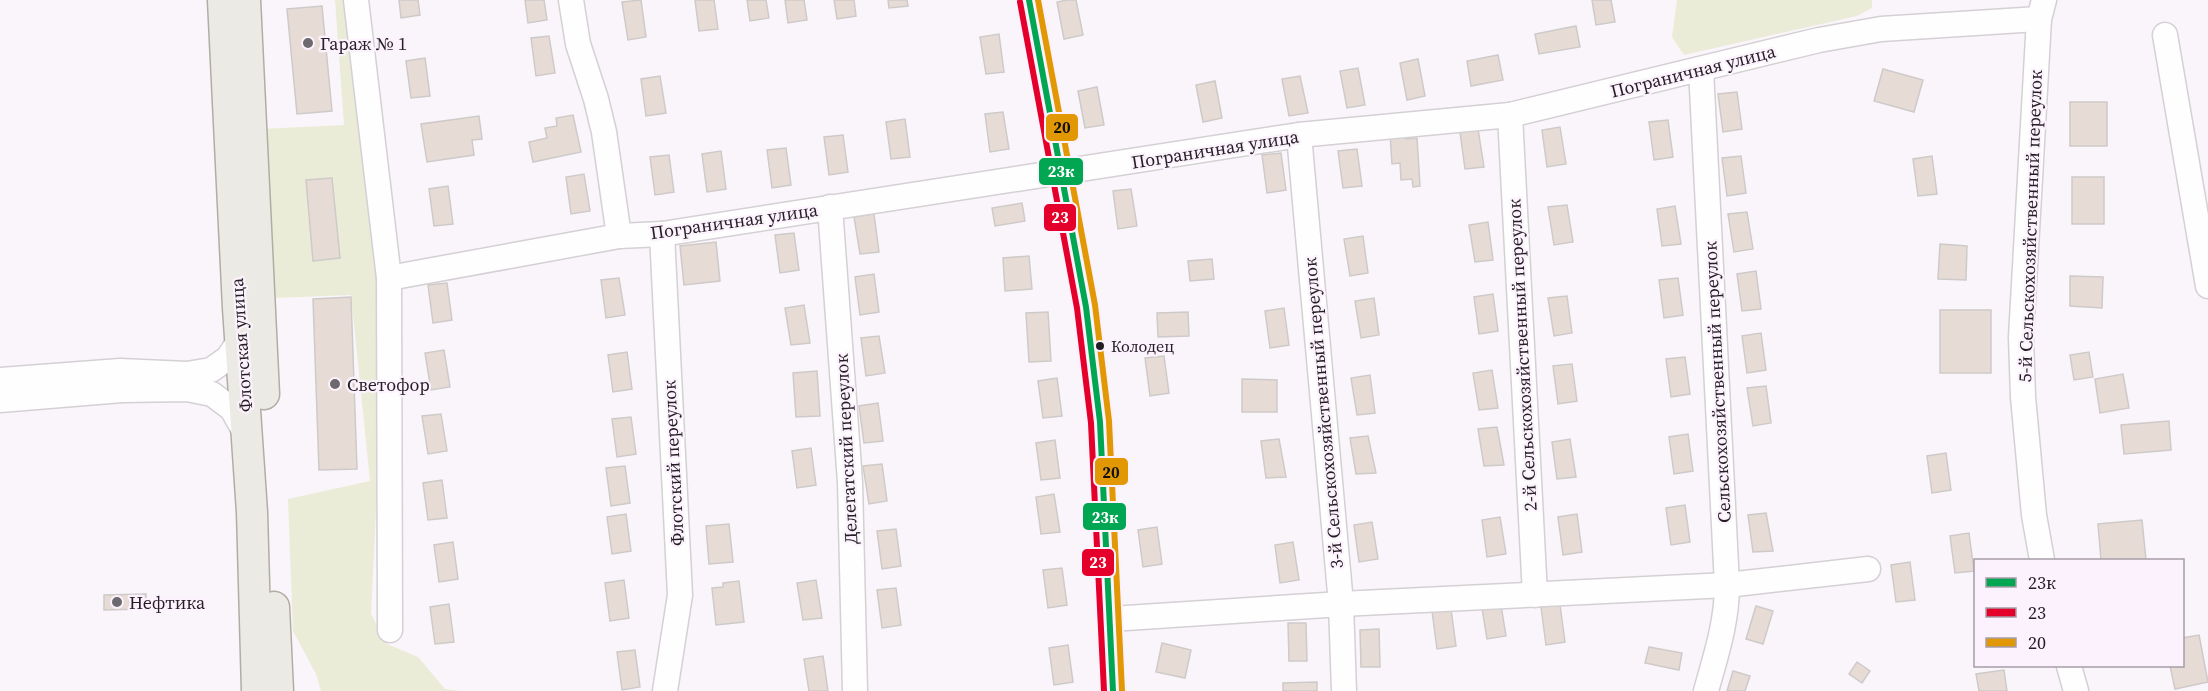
<svg xmlns="http://www.w3.org/2000/svg" width="2208" height="691" viewBox="0 0 2208 691" font-family="'Source Serif 4',serif">
<rect width="100%" height="100%" fill="#faf5fa"/>
<g fill="#eaecd7">
<polygon points="335,0 349,0 377,266 379,451 371,614 387,644 418,657 445,689 460,691 321,691 316,674 293,631 288,499 370,481 351,295 273,298 260,129 344,125"/>
<polygon points="1677,0 1872,0 1872,8 1857,16 1684,55 1672,37"/>
</g>
<g fill="#e6dcd5" stroke="#cecac9" stroke-width="1.5">
<polygon points="399,0 418,0 420,15 401,18"/>
<polygon points="525,0 544,0 547,20 528,23"/>
<polygon points="641,0 646,37 628,40 622,2"/>
<polygon points="695,0 714,0 718,29 699,31"/>
<polygon points="747,0 766,0 769,18 750,21"/>
<polygon points="785,0 804,0 807,20 788,23"/>
<polygon points="834,0 854,0 856,16 837,19"/>
<polygon points="888,0 907,0 908,6 889,8"/>
<polygon points="1067,0 1076,0 1083,35 1064,39 1057,2"/>
<polygon points="1592,0 1611,0 1615,22 1596,25"/>
<polygon points="322,6 332,111 297,114 287,9"/>
<polygon points="1576,26 1580,47 1539,54 1535,34"/>
<polygon points="999,34 1004,72 986,74 980,37"/>
<polygon points="549,36 555,73 536,76 531,38"/>
<polygon points="1498,55 1503,80 1471,86 1467,61"/>
<polygon points="425,58 430,96 411,98 406,61"/>
<polygon points="1418,59 1425,96 1407,100 1400,63"/>
<polygon points="1358,68 1365,105 1347,108 1340,71"/>
<polygon points="1883,69 1923,80 1914,112 1874,101"/>
<polygon points="660,76 666,113 646,116 641,79"/>
<polygon points="1300,76 1308,113 1289,116 1282,79"/>
<polygon points="1215,81 1222,118 1203,122 1196,85"/>
<polygon points="1097,87 1104,125 1085,128 1078,91"/>
<polygon points="1737,92 1742,129 1723,132 1718,94"/>
<rect x="2070" y="102" width="37" height="44"/>
<polygon points="1003,112 1009,149 990,152 985,114"/>
<polygon points="573,115 581,152 533,162 529,142 547,138 545,128 557,126 556,118"/>
<polygon points="479,116 482,139 472,140 474,155 427,162 421,124"/>
<polygon points="905,119 910,157 891,159 886,122"/>
<polygon points="1668,120 1673,157 1654,160 1649,122"/>
<polygon points="1560,127 1566,164 1547,167 1542,130"/>
<polygon points="1478,129 1484,167 1465,169 1460,132"/>
<polygon points="1406,133 1406,139 1417,138 1420,186 1413,187 1412,179 1401,180 1400,163 1392,164 1390,134"/>
<polygon points="843,135 848,172 829,175 824,137"/>
<polygon points="786,148 791,185 772,188 767,150"/>
<polygon points="1357,149 1362,186 1343,188 1338,151"/>
<polygon points="721,151 726,189 707,192 702,154"/>
<polygon points="1281,153 1286,190 1267,193 1262,155"/>
<polygon points="669,155 674,192 655,195 650,157"/>
<polygon points="1741,156 1746,193 1727,196 1722,158"/>
<polygon points="1932,156 1937,194 1918,196 1913,159"/>
<polygon points="584,174 590,211 571,214 566,177"/>
<rect x="2072" y="177" width="32" height="47"/>
<polygon points="332,178 340,258 313,261 306,180"/>
<polygon points="448,186 453,224 434,226 429,189"/>
<polygon points="1131,189 1137,226 1118,229 1113,191"/>
<polygon points="1022,203 1025,221 995,226 992,208"/>
<polygon points="1567,205 1573,242 1554,245 1548,207"/>
<polygon points="1675,206 1681,244 1662,246 1657,209"/>
<polygon points="1747,212 1753,249 1734,252 1728,214"/>
<polygon points="874,214 879,252 860,254 854,217"/>
<polygon points="1488,222 1493,260 1475,262 1469,225"/>
<polygon points="794,233 799,270 780,273 775,235"/>
<polygon points="1363,236 1368,273 1350,276 1344,239"/>
<polygon points="716,242 720,281 684,285 680,246"/>
<polygon points="1940,244 1967,246 1966,280 1938,279"/>
<polygon points="1029,256 1032,289 1005,291 1003,258"/>
<polygon points="1212,259 1214,279 1190,281 1188,261"/>
<polygon points="1756,271 1761,309 1742,311 1737,274"/>
<polygon points="874,274 879,312 860,315 855,277"/>
<polygon points="2070,276 2103,277 2102,308 2070,306"/>
<polygon points="619,278 625,315 606,318 601,280"/>
<polygon points="1678,278 1683,315 1664,318 1659,280"/>
<polygon points="447,283 452,320 433,323 428,285"/>
<polygon points="1493,294 1498,331 1479,334 1474,297"/>
<polygon points="1567,296 1572,333 1554,336 1548,298"/>
<polygon points="351,297 357,469 319,470 313,299"/>
<polygon points="1374,298 1379,335 1361,338 1355,301"/>
<polygon points="804,305 810,343 791,345 785,308"/>
<polygon points="1284,308 1289,345 1270,348 1265,311"/>
<rect x="1940" y="310" width="51" height="63"/>
<polygon points="1048,312 1051,361 1029,362 1026,313"/>
<polygon points="1188,312 1189,336 1158,337 1157,313"/>
<polygon points="1761,333 1766,370 1747,373 1742,336"/>
<polygon points="879,336 885,373 866,376 861,338"/>
<polygon points="444,350 450,387 431,390 425,353"/>
<polygon points="627,352 632,389 613,392 608,355"/>
<polygon points="2089,352 2093,377 2074,380 2070,355"/>
<polygon points="1164,356 1169,393 1150,396 1145,358"/>
<polygon points="1685,357 1690,394 1671,397 1666,359"/>
<polygon points="1572,364 1577,401 1558,404 1553,366"/>
<polygon points="1492,370 1498,408 1479,410 1473,373"/>
<polygon points="817,371 820,416 796,417 793,373"/>
<polygon points="2123,374 2129,408 2100,413 2095,379"/>
<polygon points="1370,375 1375,413 1357,415 1351,378"/>
<polygon points="1057,378 1062,416 1043,418 1038,381"/>
<polygon points="1242,379 1277,380 1277,412 1242,412"/>
<polygon points="1766,386 1771,423 1753,426 1747,388"/>
<polygon points="878,403 883,441 864,443 859,406"/>
<polygon points="441,414 447,451 428,454 422,416"/>
<polygon points="631,417 636,454 617,457 612,419"/>
<polygon points="2169,421 2171,450 2124,454 2121,425"/>
<polygon points="1497,427 1504,465 1484,466 1478,429"/>
<polygon points="1688,434 1693,471 1674,474 1669,437"/>
<polygon points="1368,436 1376,473 1356,474 1350,438"/>
<polygon points="1279,439 1286,477 1266,478 1261,441"/>
<polygon points="1570,439 1576,477 1557,479 1552,442"/>
<polygon points="1055,440 1060,478 1041,480 1036,443"/>
<polygon points="811,448 816,485 797,488 792,451"/>
<polygon points="1946,453 1951,490 1932,493 1927,456"/>
<polygon points="882,464 887,501 869,504 863,466"/>
<polygon points="625,466 630,503 611,506 606,468"/>
<polygon points="442,480 447,518 428,520 423,483"/>
<polygon points="1054,494 1060,532 1041,534 1036,497"/>
<polygon points="1685,505 1690,542 1671,545 1666,508"/>
<polygon points="1766,513 1773,551 1753,552 1748,515"/>
<polygon points="626,514 631,551 612,554 607,517"/>
<polygon points="1577,514 1582,552 1563,555 1558,517"/>
<polygon points="1500,517 1506,554 1487,557 1482,520"/>
<polygon points="2142,520 2146,560 2101,560 2098,524"/>
<polygon points="1372,522 1378,559 1359,562 1354,525"/>
<polygon points="729,524 733,562 709,564 706,526"/>
<polygon points="1157,527 1162,564 1143,567 1138,530"/>
<polygon points="896,529 901,566 882,569 877,531"/>
<polygon points="1969,533 1974,571 1955,573 1950,536"/>
<polygon points="453,542 458,579 439,582 434,545"/>
<polygon points="1293,542 1299,580 1280,583 1275,545"/>
<polygon points="1910,562 1915,600 1896,602 1891,565"/>
<polygon points="1062,568 1067,605 1048,608 1043,570"/>
<polygon points="624,580 629,618 610,621 605,583"/>
<polygon points="816,580 822,618 803,620 797,583"/>
<polygon points="739,581 744,622 716,625 712,588 723,587 723,583"/>
<polygon points="896,588 901,625 882,628 877,590"/>
<polygon points="146,594 146,609 104,610 104,595"/>
<polygon points="1500,599 1506,636 1487,639 1481,602"/>
<polygon points="449,604 454,642 435,644 430,607"/>
<polygon points="1560,605 1565,642 1546,645 1541,607"/>
<polygon points="1756,606 1773,611 1763,644 1746,639"/>
<polygon points="1451,609 1456,646 1437,649 1432,611"/>
<polygon points="1288,623 1306,623 1307,661 1289,661"/>
<polygon points="1379,629 1380,667 1361,667 1360,630"/>
<polygon points="2199,635 2208,682 2175,689 2170,666 2182,666 2182,638"/>
<polygon points="1162,643 1191,650 1185,678 1156,672"/>
<polygon points="1068,645 1073,682 1054,685 1049,648"/>
<polygon points="1649,647 1682,653 1679,670 1645,663"/>
<polygon points="635,650 640,687 622,690 617,652"/>
<polygon points="823,656 828,691 809,691 804,659"/>
<polygon points="1857,662 1870,671 1862,683 1849,674"/>
<polygon points="2004,670 2007,691 1979,691 1976,674"/>
<polygon points="1733,671 1750,676 1745,691 1727,691"/>
<polygon points="1317,682 1317,691 1283,691 1283,683"/>
</g>
<g fill="none" stroke-linecap="round" stroke-linejoin="round">
<g stroke="#d4d0d4" stroke-width="27">
<g id="minor">
<polyline points="356,0 389,278 390,630"/>
<polyline points="571,0 578,44 596,99 604,132 619,236"/>
<polyline points="1029,0 1086,307 1100,422 1113,691"/>
<polyline points="2165,35 2208,286"/>
<path d="M1701,69L1727,585C1727,622 1716,655 1706,691"/>
<polyline points="1510,115 1535,595"/>
<polyline points="1299,135 1341,604 1344,691"/>
<polyline points="830,207 850,482 855,691"/>
<polyline points="662,234 680,595 665,691"/>
<polyline points="389,278 619,236 662,234 1299,135 1510,115 1819,40 1881,29 2039,19"/>
<polyline points="0,380 120,371 187,374 211,370 228,358 240,340"/>
<polyline points="0,400 122,390 187,389 212,394 232,409 246,434"/>
<polyline points="2042,560 2034,515 2023,397 2021,337 2039,19 2044,0"/>
<polyline points="1111,619 1341,604 1727,585 1868,569"/>
<polyline points="2069,666 2076,691"/>
</g>
</g>
<g stroke="#b2ada4" stroke-width="33">
<g id="major">
<polyline points="223,0 238,308 252,512 257,691"/>
<polyline points="245,0 264,394"/>
<polyline points="274,607 278,691"/>
</g>
</g>
<use href="#minor" stroke="#fefefe" stroke-width="24"/>
<use href="#major" stroke="#eceae4" stroke-width="30"/>
<g stroke="#fcf2fd" stroke-width="10">
<polyline id="bus-1" points="1029,0 1086,307 1100,422 1113,691"/>
</g>
<g stroke="#fcf2fd" stroke-width="10">
<polyline id="bus-2" points="1020,2 1077,308 1091,423 1104,691"/>
</g>
<g stroke="#fcf2fd" stroke-width="10">
<polyline id="bus-3" points="1038,0 1095,305 1109,421 1122,691"/>
</g>
<use href="#bus-1" stroke="#00a651" stroke-width="6"/>
<use href="#bus-2" stroke="#e4002b" stroke-width="6"/>
<use href="#bus-3" stroke="#e29804" stroke-width="6"/>
</g>
<g fill="#6e696e" stroke="#fcf2fd" stroke-width="2">
<circle cx="308" cy="43" r="6"/>
<circle cx="335" cy="384" r="6"/>
<circle cx="117" cy="602" r="6"/>
</g>
<circle fill="#231e23" stroke="#fcf2fd" stroke-width="2" cx="1100" cy="346" r="5"/>
<g text-anchor="middle" dominant-baseline="central" stroke-width="4.5" stroke-linejoin="round" paint-order="stroke">
<g font-size="16" fill="#231e23" stroke="#fcf2fd" text-anchor="start">
<text x="1111" y="346">Колодец</text>
</g>
<g font-size="18" fill="#231e23" stroke="#fcf2fd" text-anchor="start">
<text x="320" y="43">Гараж № 1</text>
<text x="347" y="384">Светофор</text>
<text x="129" y="602">Нефтика</text>
</g>
<g font-size="18" fill="#231e23" stroke="#fcf2fd">
<text transform="translate(1693 71) rotate(-14)">Пограничная улица</text>
<text transform="translate(1215 149) rotate(-9)">Пограничная улица</text>
<text transform="translate(734 221) rotate(-8)">Пограничная улица</text>
<text transform="translate(2030 226) rotate(-88)">5-й Сельскохозяйственный переулок</text>
<text transform="translate(241 345) rotate(-94)">Флотская улица</text>
<text transform="translate(1522 355) rotate(-93)">2-й Сельскохозяйственный переулок</text>
<text transform="translate(1717 382) rotate(-93)">Сельскохозяйственный переулок</text>
<text transform="translate(1323 413) rotate(-95)">3-й Сельскохозяйственный переулок</text>
<text transform="translate(846 449) rotate(-93)">Делегатский переулок</text>
<text transform="translate(673 463) rotate(-93)">Флотский переулок</text>
</g>
</g>
<g stroke="#fcf2fd" stroke-width="2">
<rect x="1045" y="113" width="34" height="29" rx="6" fill="#e29804"/>
<rect x="1038" y="157" width="46" height="29" rx="6" fill="#00a651"/>
<rect x="1043" y="203" width="34" height="29" rx="6" fill="#e4002b"/>
<rect x="1094" y="457" width="35" height="29" rx="6" fill="#e29804"/>
<rect x="1082" y="502" width="45" height="29" rx="6" fill="#00a651"/>
<rect x="1081" y="548" width="34" height="29" rx="6" fill="#e4002b"/>
</g>
<g font-size="16" text-anchor="middle" font-weight="bold" fill="#fff">
<text x="1061" y="177">23к</text>
<text x="1060" y="223">23</text>
<text x="1105" y="523">23к</text>
<text x="1098" y="568">23</text>
</g>
<g font-size="16" text-anchor="middle" font-weight="bold" fill="#111">
<text x="1062" y="133">20</text>
<text x="1111" y="478">20</text>
</g>
<rect x="1974" y="559" width="210" height="108" fill="#fcf2fd" stroke="#a59da6" stroke-width="1.5"/>
<rect x="1986" y="578" width="30" height="9" fill="#00a651" stroke="#a59da6" stroke-width="1.5"/>
<text x="2028" y="589" font-size="18" fill="#231e23">23к</text>
<rect x="1986" y="608" width="30" height="9" fill="#e4002b" stroke="#a59da6" stroke-width="1.5"/>
<text x="2028" y="619" font-size="18" fill="#231e23">23</text>
<rect x="1986" y="638" width="30" height="9" fill="#e29804" stroke="#a59da6" stroke-width="1.5"/>
<text x="2028" y="649" font-size="18" fill="#231e23">20</text>
</svg>
